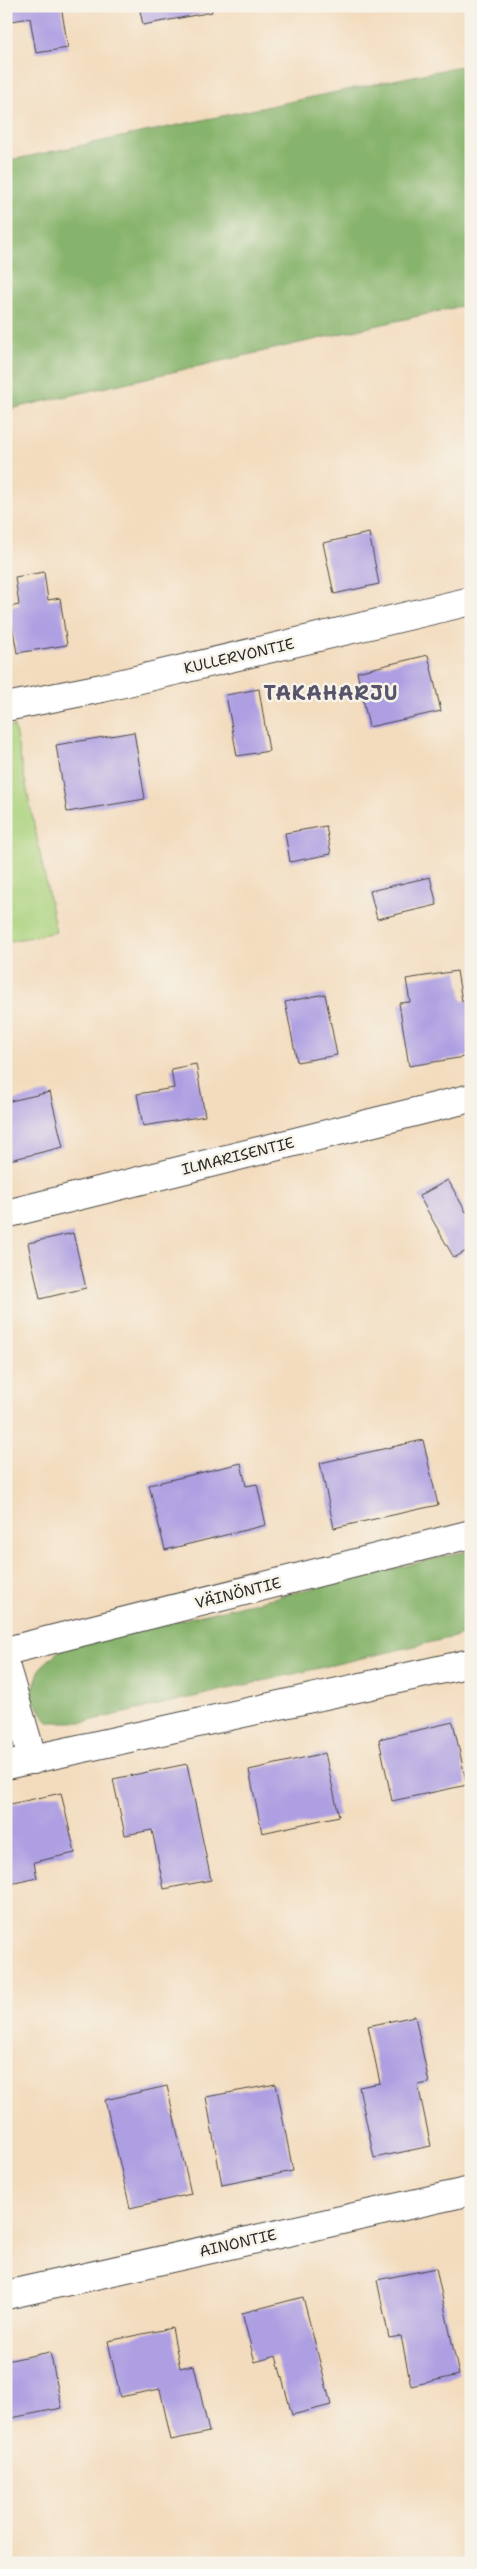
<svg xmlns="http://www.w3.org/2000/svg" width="477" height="2569" viewBox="0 0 477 2569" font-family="'Shantell Sans',sans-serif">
<rect width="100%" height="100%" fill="#f7f3e8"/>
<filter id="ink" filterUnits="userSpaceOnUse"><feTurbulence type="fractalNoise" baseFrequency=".02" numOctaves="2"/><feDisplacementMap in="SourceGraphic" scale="10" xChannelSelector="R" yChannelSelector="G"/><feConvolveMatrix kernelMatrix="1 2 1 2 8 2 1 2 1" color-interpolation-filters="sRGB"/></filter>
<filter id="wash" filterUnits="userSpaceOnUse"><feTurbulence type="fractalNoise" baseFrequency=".0096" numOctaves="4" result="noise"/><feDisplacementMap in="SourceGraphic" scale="20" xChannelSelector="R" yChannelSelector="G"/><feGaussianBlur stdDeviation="1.12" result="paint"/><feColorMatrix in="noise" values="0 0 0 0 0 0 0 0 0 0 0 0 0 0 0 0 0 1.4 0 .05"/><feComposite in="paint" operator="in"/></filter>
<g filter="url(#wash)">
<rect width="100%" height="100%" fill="#f3dcbe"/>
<polygon fill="#aad27d" stroke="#6a7e54" points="14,726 56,932 6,942 6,728"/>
<g fill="#87b46c" stroke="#59704c">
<polygon points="471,64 471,304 6,410 6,161"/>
<polygon points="471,1550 471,1633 85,1722 48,1722 31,1696 40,1668 61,1649"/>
</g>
<g id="blocks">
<g fill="#ad9fe2">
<polygon points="6,6 61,6 68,48 36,53 30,18 6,22"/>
<polygon points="139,6 211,6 212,12 143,25"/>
<polygon points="369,533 379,584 334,594 323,543"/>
<polygon points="44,572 48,600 60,598 67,645 17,653 9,607 19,605 15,577"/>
<polygon points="428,655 441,711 369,727 357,672"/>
<polygon points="259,689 269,751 237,756 226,695"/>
<polygon points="134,732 145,799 67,812 56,745"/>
<polygon points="326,826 331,854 290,862 285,833"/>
<polygon points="430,877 437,905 377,919 370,891"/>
<polygon points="457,971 462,1001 471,1000 471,1056 409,1066 399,1003 410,1002 406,979"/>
<polygon points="325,994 337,1055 297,1062 285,1002"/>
<polygon points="196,1064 205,1116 143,1126 137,1094 174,1088 171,1069"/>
<polygon points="50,1092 63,1147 6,1161 6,1102"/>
<polygon points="448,1180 466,1212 471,1209 471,1248 454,1258 419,1196"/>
<polygon points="73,1233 86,1288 40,1299 28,1243"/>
<polygon points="423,1440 438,1505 334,1528 320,1463"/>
<polygon points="241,1463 246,1486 257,1484 266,1525 165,1550 149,1485"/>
<polygon points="453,1722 467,1785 392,1801 379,1739"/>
<polygon points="325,1753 339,1816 262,1833 249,1770"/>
<polygon points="187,1764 211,1880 164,1889 152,1830 125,1835 113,1779"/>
<polygon points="61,1793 75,1853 34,1862 37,1878 6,1885 6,1805"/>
<polygon points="415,2016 429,2083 418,2085 431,2146 374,2158 359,2087 380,2083 368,2026"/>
<polygon points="276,2084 293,2171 222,2185 206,2097"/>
<polygon points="167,2086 191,2194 130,2208 105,2100"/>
<polygon points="436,2268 459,2375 411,2386 401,2336 389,2338 377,2280"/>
<polygon points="303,2297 331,2405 292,2415 276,2356 255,2362 242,2313"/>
<polygon points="172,2328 180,2368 194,2365 209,2432 171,2440 160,2389 120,2397 108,2341"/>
<polygon points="50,2352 62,2408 6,2419 6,2361"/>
</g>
</g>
</g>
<g filter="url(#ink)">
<use href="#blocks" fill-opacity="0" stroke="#494641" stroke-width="1"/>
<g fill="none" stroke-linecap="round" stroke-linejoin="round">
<g stroke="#494641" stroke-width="30">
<g id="minor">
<polyline points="6,707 102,688 471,601"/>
<polyline points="6,1214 471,1098"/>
<polyline points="6,1651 471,1534"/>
<polyline points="6,1668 33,1760"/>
<polyline points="6,1765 471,1663"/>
<polyline points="6,2295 471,2191"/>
</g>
</g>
<use href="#minor" stroke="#fff" stroke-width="28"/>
</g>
</g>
<g text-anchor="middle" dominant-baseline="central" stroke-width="5" stroke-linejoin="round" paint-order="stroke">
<g font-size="15" fill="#2b2b2b" stroke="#f7f3e8">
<text transform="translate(239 656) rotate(-13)">KULLERVONTIE</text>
<text transform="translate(238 1156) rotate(-14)">ILMARISENTIE</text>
<text transform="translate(238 1593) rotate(-14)">VÄINÖNTIE</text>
<text transform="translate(238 2243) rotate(-13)">AINONTIE</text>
</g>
<g font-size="20" font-weight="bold" letter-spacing="1" fill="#58546b" stroke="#f7f3e8">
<text x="331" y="693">TAKAHARJU</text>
</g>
</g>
<rect width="477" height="2569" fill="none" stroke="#f7f3e8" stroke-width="25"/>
</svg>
